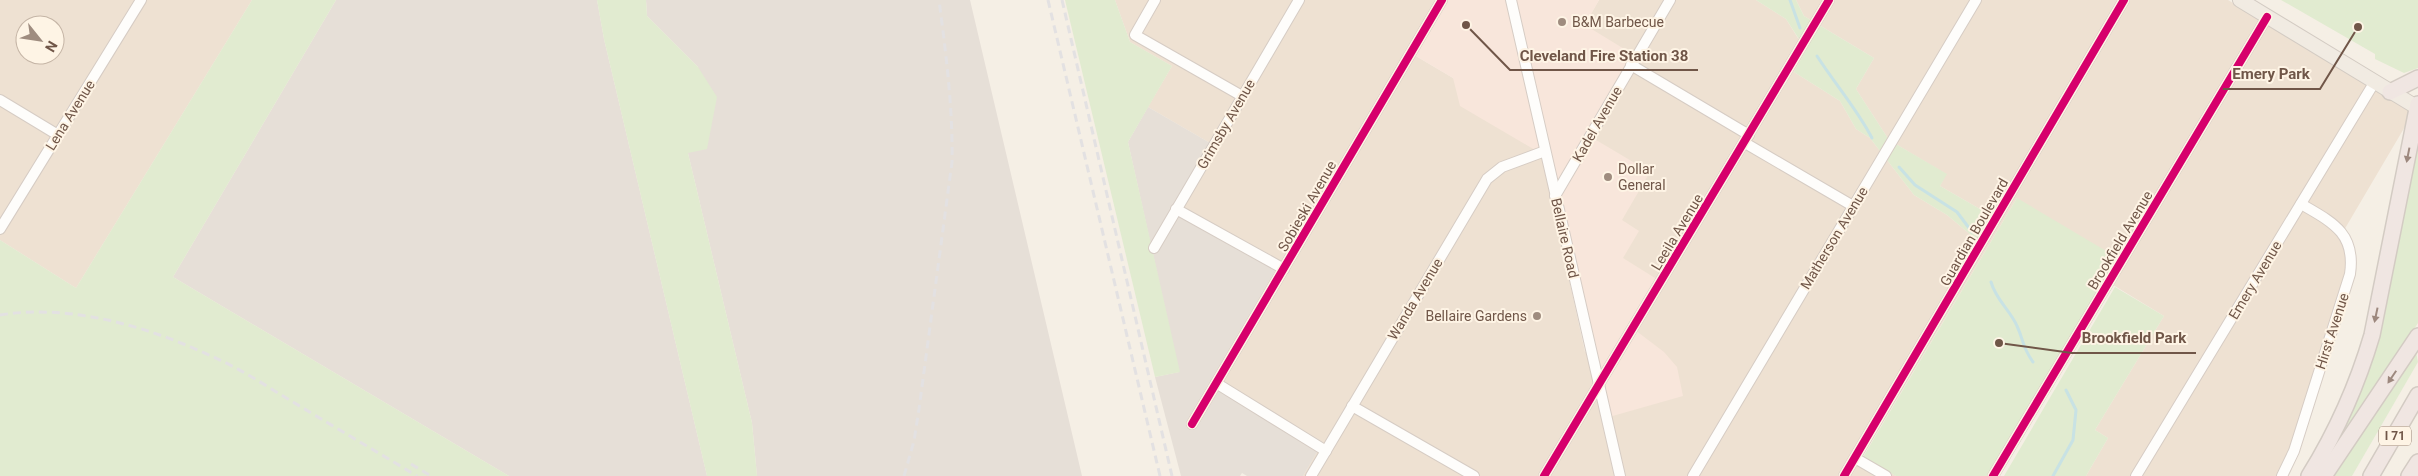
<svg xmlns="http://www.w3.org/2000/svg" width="2418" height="476" viewBox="0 0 2418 476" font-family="Roboto,sans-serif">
<rect width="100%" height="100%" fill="#f5efe5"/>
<g fill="#eee1d2" fill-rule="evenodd">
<path d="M0,0H252L76,288L0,240ZM25,25H55V55H25Z"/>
<polygon points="1115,0 1439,0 1409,52 1453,78 1540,148 1585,352 1635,330 1623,258 1622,220 1591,137 1584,25 1599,0 1756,0 1786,19 1806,51 1794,72 1840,101 1856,129 1870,138 1914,195 1947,215 1977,240 1992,216 1940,186 1946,174 1889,140 1856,89 1874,58 1804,16 1796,0 2228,0 2413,113 2340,237 2346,251 2347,272 2290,447 2277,476 2086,476 2108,438 2095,430 2164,316 2105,280 2017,198 1863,456 1896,476 1303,476 1322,443 1220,382 1178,214 1217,147 1148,107 1172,66 1130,42"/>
</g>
<polygon fill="#f8e6db" points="1439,0 1599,0 1585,25 1639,58 1591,137 1650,172 1622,220 1639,231 1623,258 1663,283 1635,330 1664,352 1677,367 1683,396 1602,419 1541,148 1535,150 1460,106 1453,78 1409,52"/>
<g fill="#e6dfd7">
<polygon points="336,0 597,0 604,39 707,476 509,476 173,277"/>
<polygon points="646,0 970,0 1082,476 757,476 752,423 688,153 698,67 647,16"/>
<polygon points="1148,107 1217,147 1178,214 1284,274 1221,382 1323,442 1303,476 1247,476 1242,473 1240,476 1181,476 1155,377 1179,372 1128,142"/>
</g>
<g fill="#e1ebd0">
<polygon points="252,0 336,0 173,277 509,476 0,476 0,240 76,288"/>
<polygon points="597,0 646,0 647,16 698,67 717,97 707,149 688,153 752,423 757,476 707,476 604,39"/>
<polygon points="1065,0 1115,0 1130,42 1172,66 1128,142 1180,372 1155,377"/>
<polygon points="1756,0 1796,0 1804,16 1874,58 1856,89 1889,140 1947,174 1940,186 1992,216 1977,240 1947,215 1914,195 1870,138 1856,129 1840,101 1794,72 1806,50 1786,19"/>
<polygon points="2281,0 2418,0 2418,68 2404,73 2375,59 2375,54"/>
<polygon points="2418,139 2418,323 2318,476 2354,408 2379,331 2395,260"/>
<polygon points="2017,198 2118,258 1989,476 1896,476 1863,457"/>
<polygon points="2115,287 2164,316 2095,430 2108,438 2086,476 2004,476"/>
<polygon points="2416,352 2418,362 2352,476 2331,476"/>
</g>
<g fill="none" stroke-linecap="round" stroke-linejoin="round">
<g stroke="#c8e2e4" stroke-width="3">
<polyline points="1790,0 1800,28"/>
<path d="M1817,56C1835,84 1857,109 1872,138"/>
<polyline points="1899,167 1915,185 1957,212 1972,232"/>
<path d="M1991,282C1996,300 2010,310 2017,326C2024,341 2022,347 2033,362"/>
<polyline points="2053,476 2073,440 2076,410 2066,390"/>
</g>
<g stroke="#d6ccc4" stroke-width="12">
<g id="minor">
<polyline points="1155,0 1135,35 1242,96"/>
<polyline points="1511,0 1620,476"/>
<polyline points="1631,65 1749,135"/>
<polyline points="0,100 58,135"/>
<polyline points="1745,143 1853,206"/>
<polyline points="1555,196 1670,0"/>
<polyline points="1176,209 1284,269"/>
<polyline points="0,229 141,0"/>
<polyline points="1154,248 1299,0"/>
<polyline points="1216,383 1326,451"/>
<polyline points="1352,406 1474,476"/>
<polyline points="1192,424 1442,0"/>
<polyline points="1855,458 1886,476"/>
<polyline points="1311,476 1487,179 1502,167 1545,151"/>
<polyline points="1544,476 1829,0"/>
<polyline points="1693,476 1976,0"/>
<polyline points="1844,476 2124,0"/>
<polyline points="1993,476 2267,17"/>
<polyline points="2136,476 2374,83"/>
<path d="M2282,476L2294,451L2350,274C2356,233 2332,222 2301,204"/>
</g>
</g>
<g stroke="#d3cbc3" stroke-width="16">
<polyline id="major" points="2240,0 2418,108"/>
</g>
<g stroke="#d3cbc3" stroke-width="18">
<g id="highway">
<polyline points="2390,92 2418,78"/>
<path d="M2309,476C2337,431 2357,386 2372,335L2418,104"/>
<polyline points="2324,476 2418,336"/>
<polyline points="2371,476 2418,395"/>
<polyline points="2409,476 2418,462"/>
</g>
</g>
<use href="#minor" stroke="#fefdfb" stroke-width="10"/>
<use href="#major" stroke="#f1ebe2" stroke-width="14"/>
<use href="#highway" stroke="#f0e6e2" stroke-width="15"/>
<g stroke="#e3e1e2" stroke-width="3" stroke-dasharray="8 5" stroke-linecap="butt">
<polyline points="1048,0 1160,476"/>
<polyline points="1062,0 1172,476"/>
<path d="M0,315C75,303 156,329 224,362C251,375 277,393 303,408C341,431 379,453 417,476"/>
<polyline points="411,464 431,476"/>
<path d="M904,476L914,441L919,409L952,162C953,108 946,54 939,0"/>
</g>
<g stroke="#fef4e5" stroke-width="11">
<g id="cycleway">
<polyline points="1192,424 1442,0"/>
<polyline points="1544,476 1829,0"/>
<polyline points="1844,476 2124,0"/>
<polyline points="1993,476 2267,17"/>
</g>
</g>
<use href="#cycleway" stroke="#d6006c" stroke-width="8"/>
</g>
<defs><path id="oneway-solid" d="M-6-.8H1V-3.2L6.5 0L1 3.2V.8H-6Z" transform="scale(1.25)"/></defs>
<g fill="#9d887e">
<use href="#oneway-solid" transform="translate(2408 155) rotate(101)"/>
<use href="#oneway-solid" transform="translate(2376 315) rotate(102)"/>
<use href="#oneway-solid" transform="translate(2392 377) rotate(124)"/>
</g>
<g fill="#9f8c7f" stroke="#fef4e5" stroke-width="2">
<circle cx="1562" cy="22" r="5"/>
<circle cx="1608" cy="177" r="5"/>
<circle cx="1537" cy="316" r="5"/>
</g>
<g text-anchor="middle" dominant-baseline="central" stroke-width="4" stroke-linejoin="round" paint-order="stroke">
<rect fill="#fef4e5" stroke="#9b8577" stroke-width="1" x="2379" y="426.5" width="32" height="19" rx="4"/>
<g font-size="12" font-weight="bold" fill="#705648">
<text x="2395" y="436">I 71</text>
</g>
<g font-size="14" fill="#705648" stroke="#fef4e5" text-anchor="start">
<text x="1572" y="22">B&amp;M Barbecue</text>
<text x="1618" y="169">Dollar<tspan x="1618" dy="16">General</tspan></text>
<text x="1527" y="316" text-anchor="end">Bellaire Gardens</text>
</g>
<g font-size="14" fill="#705648" stroke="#fef4e5">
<text transform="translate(70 115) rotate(-58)">Lena Avenue</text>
<text transform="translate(1226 124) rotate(-60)">Grimsby Avenue</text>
<text transform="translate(1597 124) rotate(-60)">Kadel Avenue</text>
<text transform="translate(1307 206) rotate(-60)">Sobieski Avenue</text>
<text transform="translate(1677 232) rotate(-59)">Leeila Avenue</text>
<text transform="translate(1974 232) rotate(-60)">Guardian Boulevard</text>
<text transform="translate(1565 238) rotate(77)">Bellaire Road</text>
<text transform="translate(1834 238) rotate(-59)">Matherson Avenue</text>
<text transform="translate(2120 240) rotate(-59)">Brookfield Avenue</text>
<text transform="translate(2255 280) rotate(-59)">Emery Avenue</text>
<text transform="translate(1415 299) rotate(-59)">Wanda Avenue</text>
<text transform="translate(2332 331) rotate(-72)">Hirst Avenue</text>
</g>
</g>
<path fill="none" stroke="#705648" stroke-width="2" d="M1466 25L1510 70H1698M2358 27L2320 89H2223M1999 343L2072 353H2196"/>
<g fill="#705648" stroke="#fef4e5" stroke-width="2">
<circle cx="1466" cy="25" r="5"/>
<circle cx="2358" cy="27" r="5"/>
<circle cx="1999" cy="343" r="5"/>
</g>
<g font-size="15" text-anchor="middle" font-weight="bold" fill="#705648" stroke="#fef4e5" stroke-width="4" stroke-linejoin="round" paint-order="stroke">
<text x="1604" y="61">Cleveland Fire Station 38</text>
<text x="2271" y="79">Emery Park</text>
<text x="2134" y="343">Brookfield Park</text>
</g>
<g transform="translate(40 40) rotate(120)"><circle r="24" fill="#fef4e5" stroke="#c5b5a6"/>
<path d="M0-4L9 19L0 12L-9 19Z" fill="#9f8c7f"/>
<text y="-8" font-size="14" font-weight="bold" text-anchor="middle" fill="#705648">N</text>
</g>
</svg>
